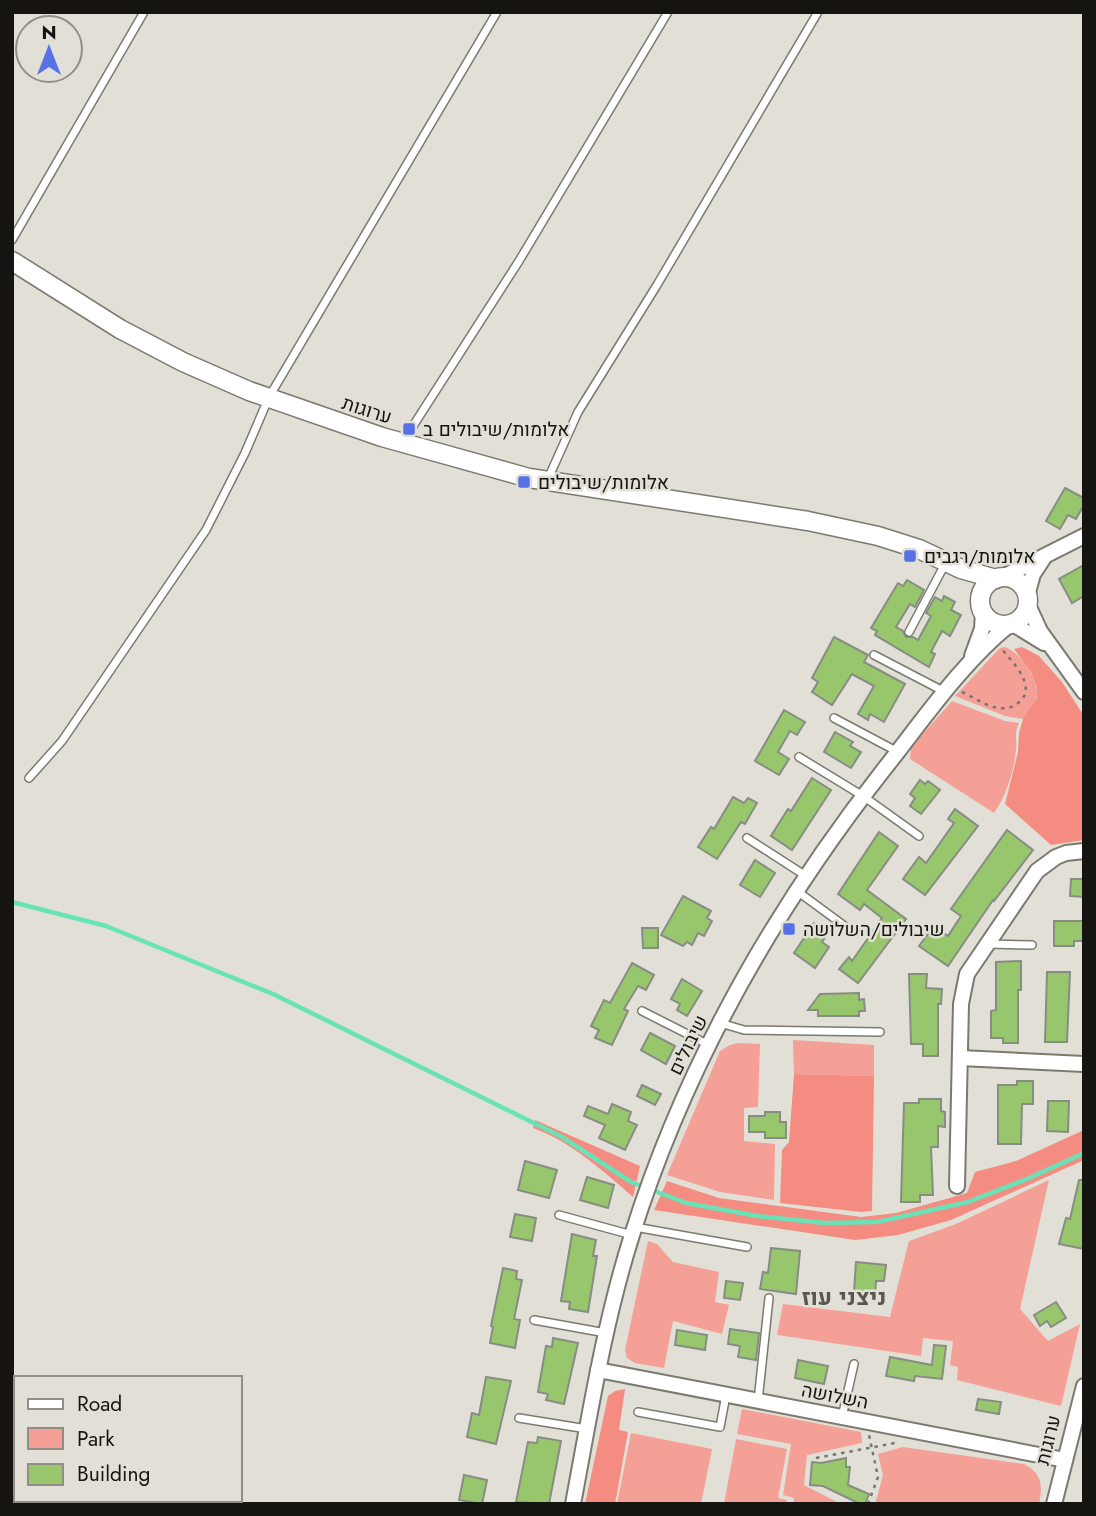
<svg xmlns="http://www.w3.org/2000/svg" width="1096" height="1516" viewBox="0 0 1096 1516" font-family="Jost,Heebo,sans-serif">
<rect width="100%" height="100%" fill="#e2e0d6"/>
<g fill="#f4a096">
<path d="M1005,647C1019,651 1039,679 1037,695C1036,704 1029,712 1023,719L1005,716L955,696L1000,648Z"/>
<path d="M952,701L1005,721L1019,723C1014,733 1017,739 1016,750C1014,770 1006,797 994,813L910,759L911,747Z"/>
<polygon points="793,1040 874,1045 874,1076 794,1074"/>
<polygon points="738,1043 760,1044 758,1107 744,1108 744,1141 775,1144 774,1200 720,1192 667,1175 720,1051 730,1045"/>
<polygon points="1049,1180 1020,1309 1048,1341 1080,1324 1061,1406 957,1380 958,1367 950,1365 953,1341 923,1338 921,1356 777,1335 783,1304 890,1317 909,1241 956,1224"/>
<polygon points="648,1241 657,1244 673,1262 719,1272 715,1302 729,1305 722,1334 673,1321 664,1368 635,1363 627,1358 625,1350"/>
<polygon points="742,1409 861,1432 862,1443 807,1455 804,1485 841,1504 793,1504 794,1498 783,1495 791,1444 737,1434"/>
<polygon points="631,1433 712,1449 701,1504 617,1504"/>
<polygon points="736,1439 787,1449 778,1498 787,1500 787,1504 724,1504"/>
<path d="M903,1447L1024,1464C1042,1473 1043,1486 1039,1504H875L883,1475L878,1454Z"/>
</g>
<g fill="#f48c82">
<polygon points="1022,647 1039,656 1062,682 1084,716 1084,840 1051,845 1005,804 1018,752 1019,733 1023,719 1037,698 1037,687 1031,672 1014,649"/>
<polygon points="794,1074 874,1076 872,1211 861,1212 780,1203 782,1150 789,1142"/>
<path d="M535,1120L640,1166L633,1197C603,1171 570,1141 533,1128Z"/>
<polygon points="1084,1130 1084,1160 951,1220 898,1235 855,1240 654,1210 667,1181 719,1198 861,1217 896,1213 967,1193 975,1172 1016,1161"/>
<polygon points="625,1389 619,1430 628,1432 615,1504 585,1504 608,1396 615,1391"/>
</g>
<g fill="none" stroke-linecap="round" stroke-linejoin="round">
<polyline stroke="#69e3b5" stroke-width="4.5" points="12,902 106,926 273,994 562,1137 631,1182 686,1203 757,1216 824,1223 877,1222 968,1202 1027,1179 1084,1153"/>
</g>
<g fill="#98c66c" stroke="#888d84" stroke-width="2">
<polygon points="1065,488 1084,498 1084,505 1076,519 1068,515 1060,529 1046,521"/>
<polygon points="1084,565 1084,596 1072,603 1059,579"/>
<polygon points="907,580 924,590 915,607 910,604 896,627 903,631 906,637 913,637 918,640 931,616 926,613 935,597 942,601 944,596 955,602 951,610 961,615 950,636 942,631 931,652 935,654 929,667 875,635 877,631 871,628 898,583 903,586"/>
<polygon points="834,637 868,655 864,662 905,684 884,722 870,714 868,720 858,714 874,686 852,674 832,705 812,692 818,682 812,678"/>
<polygon points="784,710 805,722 797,735 790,731 778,752 789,759 779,775 755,761"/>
<polygon points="835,732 853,742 850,746 861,752 851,768 824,752"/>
<polygon points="812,778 831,790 792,850 771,836 788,809 791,811"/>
<polygon points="920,780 925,784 928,781 940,790 921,814 910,806 915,798 910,794"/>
<polygon points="733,797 744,803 748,798 757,803 745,824 741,822 717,859 698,847 711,827 714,829"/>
<polygon points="955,809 978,826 925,895 903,879 919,857 926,863 954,823 948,819"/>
<polygon points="1007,830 1033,850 994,901 993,900 948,966 919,946 934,926 948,936 961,916 951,909"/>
<polygon points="879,832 898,846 867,890 906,919 858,983 839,969 849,957 852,961 882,918 864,904 860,910 838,894"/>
<polygon points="755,860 775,873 760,897 740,885"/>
<polygon points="1071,879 1084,879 1084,897 1070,896"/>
<polygon points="683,896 711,911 707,918 712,921 704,936 698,933 692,945 687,942 683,946 661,935"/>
<polygon points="1054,921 1083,921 1083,941 1074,941 1074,946 1054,946"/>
<polygon points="814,923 829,932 822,942 829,947 815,968 794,953"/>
<polygon points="642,928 658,928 658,948 643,948"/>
<polygon points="1021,961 1021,990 1018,990 1018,1043 1003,1043 1003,1038 991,1038 991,1011 996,1010 996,962"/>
<polygon points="632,963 654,975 646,990 638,986 624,1009 628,1011 612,1045 595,1038 599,1030 591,1026 604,1000 610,1003"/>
<polygon points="1047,972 1070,972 1067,1042 1045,1042"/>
<polygon points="909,974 927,974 926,988 942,989 941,1004 938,1004 938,1056 923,1056 923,1044 911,1044"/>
<polygon points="682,979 702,991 687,1016 677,1010 680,1004 671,999"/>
<polygon points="859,993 859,1000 864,999 865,1011 859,1011 859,1016 818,1016 818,1010 808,1010 820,994"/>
<polygon points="650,1033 675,1046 666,1064 641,1050"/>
<polygon points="1017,1081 1033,1081 1033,1104 1022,1104 1021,1144 998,1144 998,1085 1017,1085"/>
<polygon points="642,1085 661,1094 655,1105 637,1096"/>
<polygon points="919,1099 941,1099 941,1111 945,1112 945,1127 938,1126 938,1147 931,1147 933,1195 920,1195 920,1202 901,1202 904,1103 919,1103"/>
<polygon points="1048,1101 1069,1101 1068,1132 1047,1131"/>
<polygon points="612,1104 631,1112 628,1121 637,1125 625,1150 599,1138 605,1125 584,1116 588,1106 608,1114"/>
<polygon points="765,1112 780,1112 780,1122 786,1122 786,1138 765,1138 765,1132 749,1132 749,1116 765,1116"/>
<polygon points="525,1161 557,1170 549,1198 518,1190"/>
<polygon points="587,1177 614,1185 608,1208 580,1200"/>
<polygon points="1079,1180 1084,1180 1084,1249 1059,1244 1066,1218 1070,1219"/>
<polygon points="515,1214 536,1218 532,1241 510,1237"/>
<polygon points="572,1234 596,1240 593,1256 597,1256 588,1312 569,1309 570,1302 561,1301"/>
<polygon points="771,1248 800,1251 796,1294 760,1289 763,1272 768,1273"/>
<polygon points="856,1262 886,1265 884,1281 876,1281 875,1294 854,1292"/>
<polygon points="503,1268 517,1271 516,1279 522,1280 514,1319 520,1320 515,1348 490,1343 493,1327 491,1326"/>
<polygon points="726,1281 743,1283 740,1300 724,1298"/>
<polygon points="1056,1302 1066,1318 1051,1327 1047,1321 1040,1326 1034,1315"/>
<polygon points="730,1329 759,1333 756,1360 738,1357 740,1346 728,1344"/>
<polygon points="677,1330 707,1335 705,1350 675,1345"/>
<polygon points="553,1338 578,1343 564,1404 546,1400 548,1394 538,1392 546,1346 552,1347"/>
<polygon points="934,1345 946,1346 942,1379 915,1376 914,1381 886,1376 890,1357 932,1365"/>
<polygon points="798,1360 828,1366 824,1384 795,1378"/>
<polygon points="486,1377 511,1381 496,1444 467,1437 472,1413 479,1415"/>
<polygon points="978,1399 1001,1402 999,1414 976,1410"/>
<polygon points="538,1437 561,1441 549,1504 516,1502 528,1442 537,1443"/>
<polygon points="846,1458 846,1467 850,1467 848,1485 869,1494 865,1504 860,1504 823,1486 810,1485 812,1462 821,1463"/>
<polygon points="464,1475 487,1480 482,1504 459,1500"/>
</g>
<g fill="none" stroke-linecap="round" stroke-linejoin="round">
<g stroke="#7b7970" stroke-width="10">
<g id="service">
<polyline points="12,240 144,12"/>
<polyline points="404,440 519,261 668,12"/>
<polyline points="547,481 578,412 657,285 818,12"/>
<polyline points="909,632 945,564"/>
<polyline points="874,655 945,692"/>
<polyline points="834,718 898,752"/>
<polyline points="799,757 863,796 919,836"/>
<polyline points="29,778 62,741 206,530 245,453 269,397 497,12"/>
<polyline points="747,838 806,876"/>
<polyline points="797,891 850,930"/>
<polyline points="988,944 1032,945"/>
<polyline points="642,1011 709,1045"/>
<polyline points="720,1023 744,1030 880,1032"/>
<polyline points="559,1215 632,1235"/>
<polyline points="635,1227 747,1247"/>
<polyline points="534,1320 606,1333"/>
<polyline points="758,1401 769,1298"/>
<polyline points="638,1412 720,1427 726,1395"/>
<polyline points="842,1417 854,1364"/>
<polyline points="519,1418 587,1429"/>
</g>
</g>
<g stroke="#7b7970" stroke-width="18">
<g id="minor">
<polyline points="1001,578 1084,536"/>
<polyline points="1027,596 1033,574 1043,559"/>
<polyline points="1028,605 1040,631 1084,692"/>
<polyline points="1013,624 1044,643"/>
<polyline points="972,656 982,629 983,612"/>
<polyline points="960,1058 1084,1064"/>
<polyline points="957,1186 961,1004 967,974 1037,871 1056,857 1066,853 1084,851"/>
<polyline points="598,1370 1065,1460"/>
<path d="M573,1504C590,1414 604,1323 632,1235C685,1066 775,908 885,768C923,720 961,664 1009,625"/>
<polyline points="1054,1504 1084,1386"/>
</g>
</g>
<g stroke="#7b7970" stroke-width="21">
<g id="tertiary">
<polyline points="12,261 120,329 183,362 249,391 382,437 529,478 808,521 878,536 919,549 961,569 996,579"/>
<circle cx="1004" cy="601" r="24"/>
</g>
</g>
<g stroke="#787670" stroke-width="2.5" stroke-dasharray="3.5 5" stroke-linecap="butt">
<path d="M962,692C973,697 986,706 998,708C1005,709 1012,708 1018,703C1039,687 1012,662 1001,648"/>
<polyline points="816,1458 895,1443"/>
<polyline points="868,1504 878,1477 869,1435"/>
</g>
<use href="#service" stroke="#fff" stroke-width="7"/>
<use href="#minor" stroke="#fff" stroke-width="14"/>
<use href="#tertiary" stroke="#fff" stroke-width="18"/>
</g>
<g fill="#5771e6" stroke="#e2e0d6" stroke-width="2.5">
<rect x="402" y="422" width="14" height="14" rx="3.5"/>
<rect x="517" y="475" width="14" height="14" rx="3.5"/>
<rect x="903" y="549" width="14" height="14" rx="3.5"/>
<rect x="782" y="922" width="14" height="14" rx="3.5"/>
</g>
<g text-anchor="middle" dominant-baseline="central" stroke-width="5" stroke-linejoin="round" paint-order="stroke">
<g font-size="19" fill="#151411" stroke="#e2e0d6">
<text transform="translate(367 410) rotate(18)">ערוגות</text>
<text transform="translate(688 1045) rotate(-64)">שיבולים</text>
<text transform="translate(835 1396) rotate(11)">השלושה</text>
<text transform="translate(1048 1440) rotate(-76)">ערוגות</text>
</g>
<g font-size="19" fill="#151411" stroke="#e2e0d6" text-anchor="start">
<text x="423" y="429">אלומות/שיבולים ב</text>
<text x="538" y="482">אלומות/שיבולים</text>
<text x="924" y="556">אלומות/רגבים</text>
<text x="803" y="929">שיבולים/השלושה</text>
</g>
<g font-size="23" font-weight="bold" fill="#59574e" stroke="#e2e0d6">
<text x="844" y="1297">ניצני עוז</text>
</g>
</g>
<rect width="1096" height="1516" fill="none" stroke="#151411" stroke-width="28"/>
<rect x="14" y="1376" width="228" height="126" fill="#e2e0d6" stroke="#908e87" stroke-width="2"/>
<rect x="28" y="1399" width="35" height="10" fill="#ffffff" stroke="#908e87" stroke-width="2"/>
<text x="77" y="1411" font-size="21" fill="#151411">Road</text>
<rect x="28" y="1428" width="35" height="21" fill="#f4a096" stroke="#908e87" stroke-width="2"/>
<text x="77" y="1446" font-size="21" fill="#151411">Park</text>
<rect x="28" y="1464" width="35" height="21" fill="#98c66c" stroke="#908e87" stroke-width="2"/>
<text x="77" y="1481" font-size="21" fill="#151411">Building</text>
<g transform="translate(49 49)"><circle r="33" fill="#e2e0d6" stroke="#908e87" stroke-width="2"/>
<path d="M0-5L12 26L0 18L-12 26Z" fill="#5771e6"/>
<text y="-10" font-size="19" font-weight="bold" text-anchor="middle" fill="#151411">N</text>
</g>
</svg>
